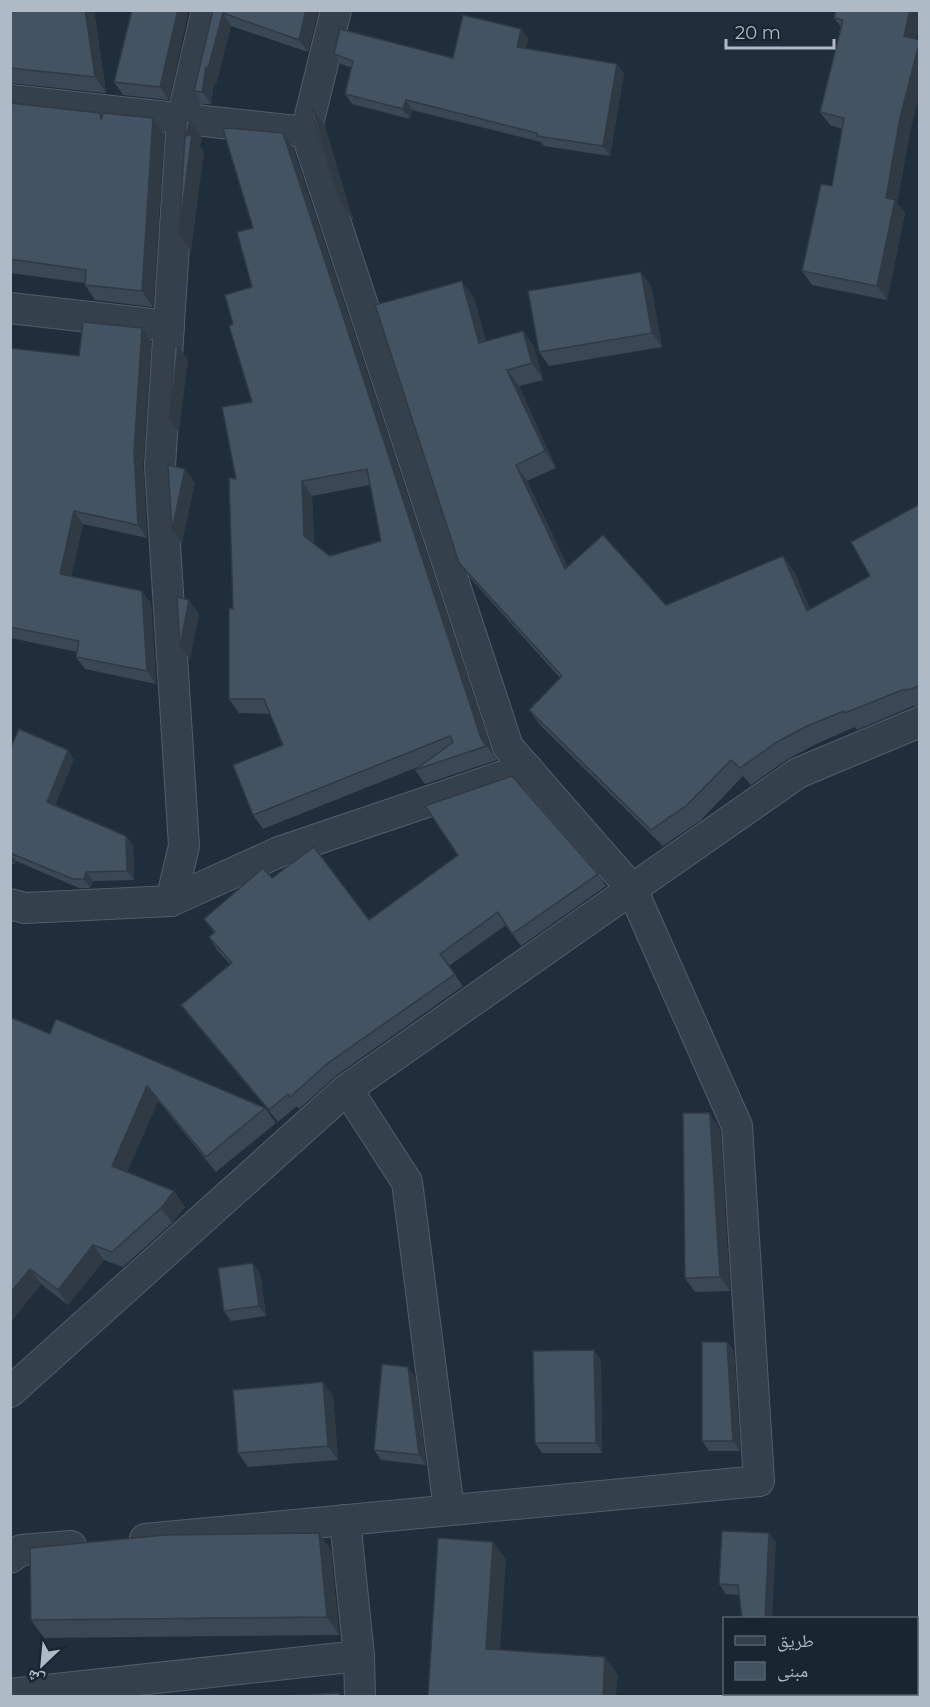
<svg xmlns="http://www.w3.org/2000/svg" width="930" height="1707" viewBox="0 0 930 1707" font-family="Montserrat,'Noto Naskh Arabic',sans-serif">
<rect width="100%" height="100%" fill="#202e3b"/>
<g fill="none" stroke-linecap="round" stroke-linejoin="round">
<g stroke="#525d69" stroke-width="32">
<g id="minor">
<polyline points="336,10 306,132 508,747 632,889 798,773 920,722"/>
<polyline points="10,100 306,132"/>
<polyline points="10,308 169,326"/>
<polyline points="171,901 184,846 160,466 182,118 207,10"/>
<polyline points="10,904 25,908 171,901 279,852 527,768"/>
<polyline points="347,1089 407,1182 449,1510"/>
<polyline points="10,1392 347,1089 632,889 737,1126 759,1481 145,1539"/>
<polyline points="345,1520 359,1656 360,1696"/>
<polyline points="10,1558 21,1550 71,1546"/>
<polyline points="10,1694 359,1656"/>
</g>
</g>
<use href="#minor" stroke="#34404b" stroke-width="30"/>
</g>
<g fill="#3a4754" fill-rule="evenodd">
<polygon points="10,10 94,10 106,93 10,83"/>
<polygon points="132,10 169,100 123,95 114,82"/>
<polygon points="213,10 318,10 308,52 231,26 216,85 214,82 211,104 203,104 194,91"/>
<polygon points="834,18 916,39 910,132 897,203 905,213 887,300 812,285 802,271 832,186 842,129 830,125 820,112 841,27"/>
<polygon points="521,29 528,39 526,48 624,73 610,156 544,146 541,142 412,110 410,119 352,104 345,94 352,68 341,64 334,54 453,58"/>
<polygon points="10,103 102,116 153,118 164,134 153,307 95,300 85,285 85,283 10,273"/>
<path d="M283,133L293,148L492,752L497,760L425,784L415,770L418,767L263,829L253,815L283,745L270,714L239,713L229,699L233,609L236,479L252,402L233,324L252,287L253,228ZM370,485L381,541L330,556L314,544L312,496Z"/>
<polygon points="651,286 662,347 549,366 539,352"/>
<polygon points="474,298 486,341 523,331 534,347 543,380 519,386 556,468 527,481 568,567 666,605 783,556 795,573 810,609 870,576 920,504 920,706 913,706 857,730 855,727 816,744 788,759 751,785 743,776 700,821 663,846 541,726 529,710 560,678 471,579 459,563"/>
<polygon points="142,328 151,341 143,465 147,538 83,524 71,577 142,591 151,604 156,684 85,669 76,657 77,652 11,638 10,637 10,348 79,356"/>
<polygon points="10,749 74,759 55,805 126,836 133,845 134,880 93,881 90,888 79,888 16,861 15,864 10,863"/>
<polygon points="598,874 606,886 521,946 506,925 449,966 463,986 337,1075 299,1109 297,1106 278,1122 190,1017 181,1005 230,964 217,950 209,937 214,933 204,919 272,878 369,920"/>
<polygon points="10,1017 50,1034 265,1108 276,1123 216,1172 158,1101 127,1172 174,1191 185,1207 172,1223 123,1267 104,1260 68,1305 41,1284 13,1319 10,1324"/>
<polygon points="709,1113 720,1130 730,1291 695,1292 685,1278"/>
<polygon points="260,1273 266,1316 231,1321 224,1311"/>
<polygon points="727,1342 734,1352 740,1451 709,1451 702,1441"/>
<polygon points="601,1360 602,1453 542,1453 535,1443"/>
<polygon points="415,1377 426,1465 381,1460 374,1450"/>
<polygon points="333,1396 338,1460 248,1467 238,1453"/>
<polygon points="319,1533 331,1551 339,1635 44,1638 31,1620"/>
<polygon points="769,1533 776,1543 739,1595 726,1594 719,1584"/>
</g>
<g fill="#303a45">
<polygon points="85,10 94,10 106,93 95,77"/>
<polygon points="178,10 189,10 169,100 160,87"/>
<polygon points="306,10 318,10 308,52 299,40"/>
<polygon points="910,10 920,10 920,26 913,50 904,36"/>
<polygon points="223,13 231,26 216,85 214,82 211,104 202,92 206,66"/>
<polygon points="521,29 528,39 524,57 517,47"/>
<polygon points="920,42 920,94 910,132 897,203 905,213 887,300 877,286 886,198 900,118"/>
<polygon points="617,64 624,73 610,156 603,146"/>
<polygon points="406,100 412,110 410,119 403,109"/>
<polygon points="313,109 325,126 354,222 342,205"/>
<polygon points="153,118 164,134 153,307 142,291"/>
<polygon points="190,121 202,138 200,146 204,152 191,252 179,234 186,136"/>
<polygon points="283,133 293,148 492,752 497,760 481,738"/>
<polygon points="641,272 651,286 662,347 652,333"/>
<polygon points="462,281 474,298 491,359 479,343"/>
<polygon points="142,328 151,341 143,465 147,538 138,525 134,452"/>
<polygon points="523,331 534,347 543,380 532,363"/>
<polygon points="178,346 188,360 179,433 170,419"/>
<polygon points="507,370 519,386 556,468 545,451"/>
<polygon points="516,465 527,481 577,586 565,569"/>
<polygon points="185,469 195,483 182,544 172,530"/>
<polygon points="302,481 312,496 315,551 304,536"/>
<polygon points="74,511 83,524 69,587 60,574"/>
<polygon points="783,556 795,573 818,628 807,611"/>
<polygon points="142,591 151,604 156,684 147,671"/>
<polygon points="189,600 199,614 190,660 180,646"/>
<polygon points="68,750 74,759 53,811 47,802"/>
<polygon points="126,836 133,845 134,880 127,871"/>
<polygon points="10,854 16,861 15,864 10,858"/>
<polygon points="86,872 93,881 90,888 84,879"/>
<polygon points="147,1086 158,1101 123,1181 112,1166"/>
<polygon points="709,1113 720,1130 730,1291 720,1277"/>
<polygon points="174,1191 185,1207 172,1223 161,1208"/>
<polygon points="93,1245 104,1260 68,1305 58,1290"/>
<polygon points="253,1263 260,1273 266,1316 259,1306"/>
<polygon points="30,1269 41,1284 13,1319 10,1324 10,1293"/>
<polygon points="727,1342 734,1352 740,1451 733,1441"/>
<polygon points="594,1350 601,1360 602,1453 596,1443"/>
<polygon points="408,1367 415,1377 426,1465 419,1455"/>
<polygon points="323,1382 333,1396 338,1460 328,1446"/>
<polygon points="319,1533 331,1551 339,1635 327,1617"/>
<polygon points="769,1533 776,1543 772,1618 765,1618"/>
<polygon points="493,1542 506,1559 499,1667 486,1649"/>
<polygon points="605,1657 618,1675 616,1696 603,1696"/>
<rect x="834" y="1694" width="6" height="2"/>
</g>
<g fill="#445362" stroke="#303a45" stroke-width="1.5" fill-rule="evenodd">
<polygon points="10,10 85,10 95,77 10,68"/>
<polygon points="132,10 178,10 160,87 114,82"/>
<polygon points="213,10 306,10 299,40 223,13 207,72 206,66 202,92 194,91"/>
<polygon points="836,10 910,10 904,36 920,40 900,118 886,198 895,200 877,286 802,271 821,184 832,186 844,118 820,112 843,20 834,18"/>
<polygon points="463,15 521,29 517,47 617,64 603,146 537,136 537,133 406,100 403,109 345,94 353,61 334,54 340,29 453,58"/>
<polygon points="10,103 100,113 101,120 103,113 153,118 142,291 85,285 86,270 10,259"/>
<polygon points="313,109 342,205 312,114"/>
<polygon points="186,120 190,121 186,136 192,134 179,234"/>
<path d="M229,128L283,133L481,738L486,746L415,770L453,742L450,736L253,815L233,765L283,745L264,699H229V608L233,609L229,478L236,479L222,407L252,402L229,326L233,324L225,295L252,287L237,232L253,228L223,129ZM367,469L381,541L330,556L304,536L302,481Z"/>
<polygon points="641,272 652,333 539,352 528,291"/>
<polygon points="462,281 479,343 523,331 532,363 507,370 545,451 516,465 565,569 603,535 666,605 783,556 807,611 870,576 851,542 920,504 920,685 912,689 902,690 845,713 844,711 805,727 777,742 740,768 731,760 688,804 651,830 529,710 562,676 459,563 375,305"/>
<polygon points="83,322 142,328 134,452 138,525 74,511 60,574 142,591 147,671 76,657 79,641 10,627 10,348 79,356"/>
<polygon points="178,346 170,419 174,347"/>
<polygon points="168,465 185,469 172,530"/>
<polygon points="177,597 189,600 180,646"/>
<polygon points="19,729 68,750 47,802 126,836 127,871 86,872 84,879 73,879 10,853 10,749"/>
<polygon points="512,776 598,874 512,934 498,912 440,954 455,974 328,1063 290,1097 288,1094 269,1110 181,1005 232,963 209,937 215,932 204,919 263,868 272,878 314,847 369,920 458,855 425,806"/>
<polygon points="10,1017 50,1034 56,1019 265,1108 206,1157 147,1086 112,1166 174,1191 161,1208 112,1252 93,1245 58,1290 30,1269 10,1293"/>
<polygon points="683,1113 709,1113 710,1116 720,1277 685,1278"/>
<polygon points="253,1263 259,1306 224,1311 218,1268"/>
<polygon points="702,1342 727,1342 733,1441 702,1441"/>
<polygon points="594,1350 596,1443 535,1443 533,1351"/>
<polygon points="382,1364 408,1367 419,1455 374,1450"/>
<polygon points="323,1382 328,1446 238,1453 233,1390"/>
<polygon points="722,1531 769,1533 765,1618 742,1618 738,1585 719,1584"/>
<polygon points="319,1533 327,1617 31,1620 30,1548 165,1535"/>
<polygon points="438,1538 493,1542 486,1649 605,1657 603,1696 428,1696"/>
<polygon points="339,1693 339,1696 283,1696"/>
<rect x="773" y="1694" width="61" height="2"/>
</g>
<rect width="930" height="1707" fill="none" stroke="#afbac7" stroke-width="24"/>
<rect x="723" y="1617" width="195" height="78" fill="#192530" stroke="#55616c" stroke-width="1.5"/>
<rect x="735" y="1636" width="30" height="9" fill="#34404b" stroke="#55616c" stroke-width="1.5"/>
<text x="777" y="1647" font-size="18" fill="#afbac7">طريق</text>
<rect x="735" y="1662" width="30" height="18" fill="#445362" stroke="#55616c" stroke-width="1.5"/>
<text x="777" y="1677" font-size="18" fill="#afbac7">مبنى</text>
<g transform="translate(42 1665) rotate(206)" stroke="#192530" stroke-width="4.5" paint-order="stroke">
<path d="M0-4.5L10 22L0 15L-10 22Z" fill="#afbac7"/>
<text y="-9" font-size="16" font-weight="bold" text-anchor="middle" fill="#afbac7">ش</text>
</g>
<path d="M726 39v9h108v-9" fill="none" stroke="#afbac7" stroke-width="3"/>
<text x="735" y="39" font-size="18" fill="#afbac7" stroke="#192530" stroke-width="4.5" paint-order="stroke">20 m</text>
</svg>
